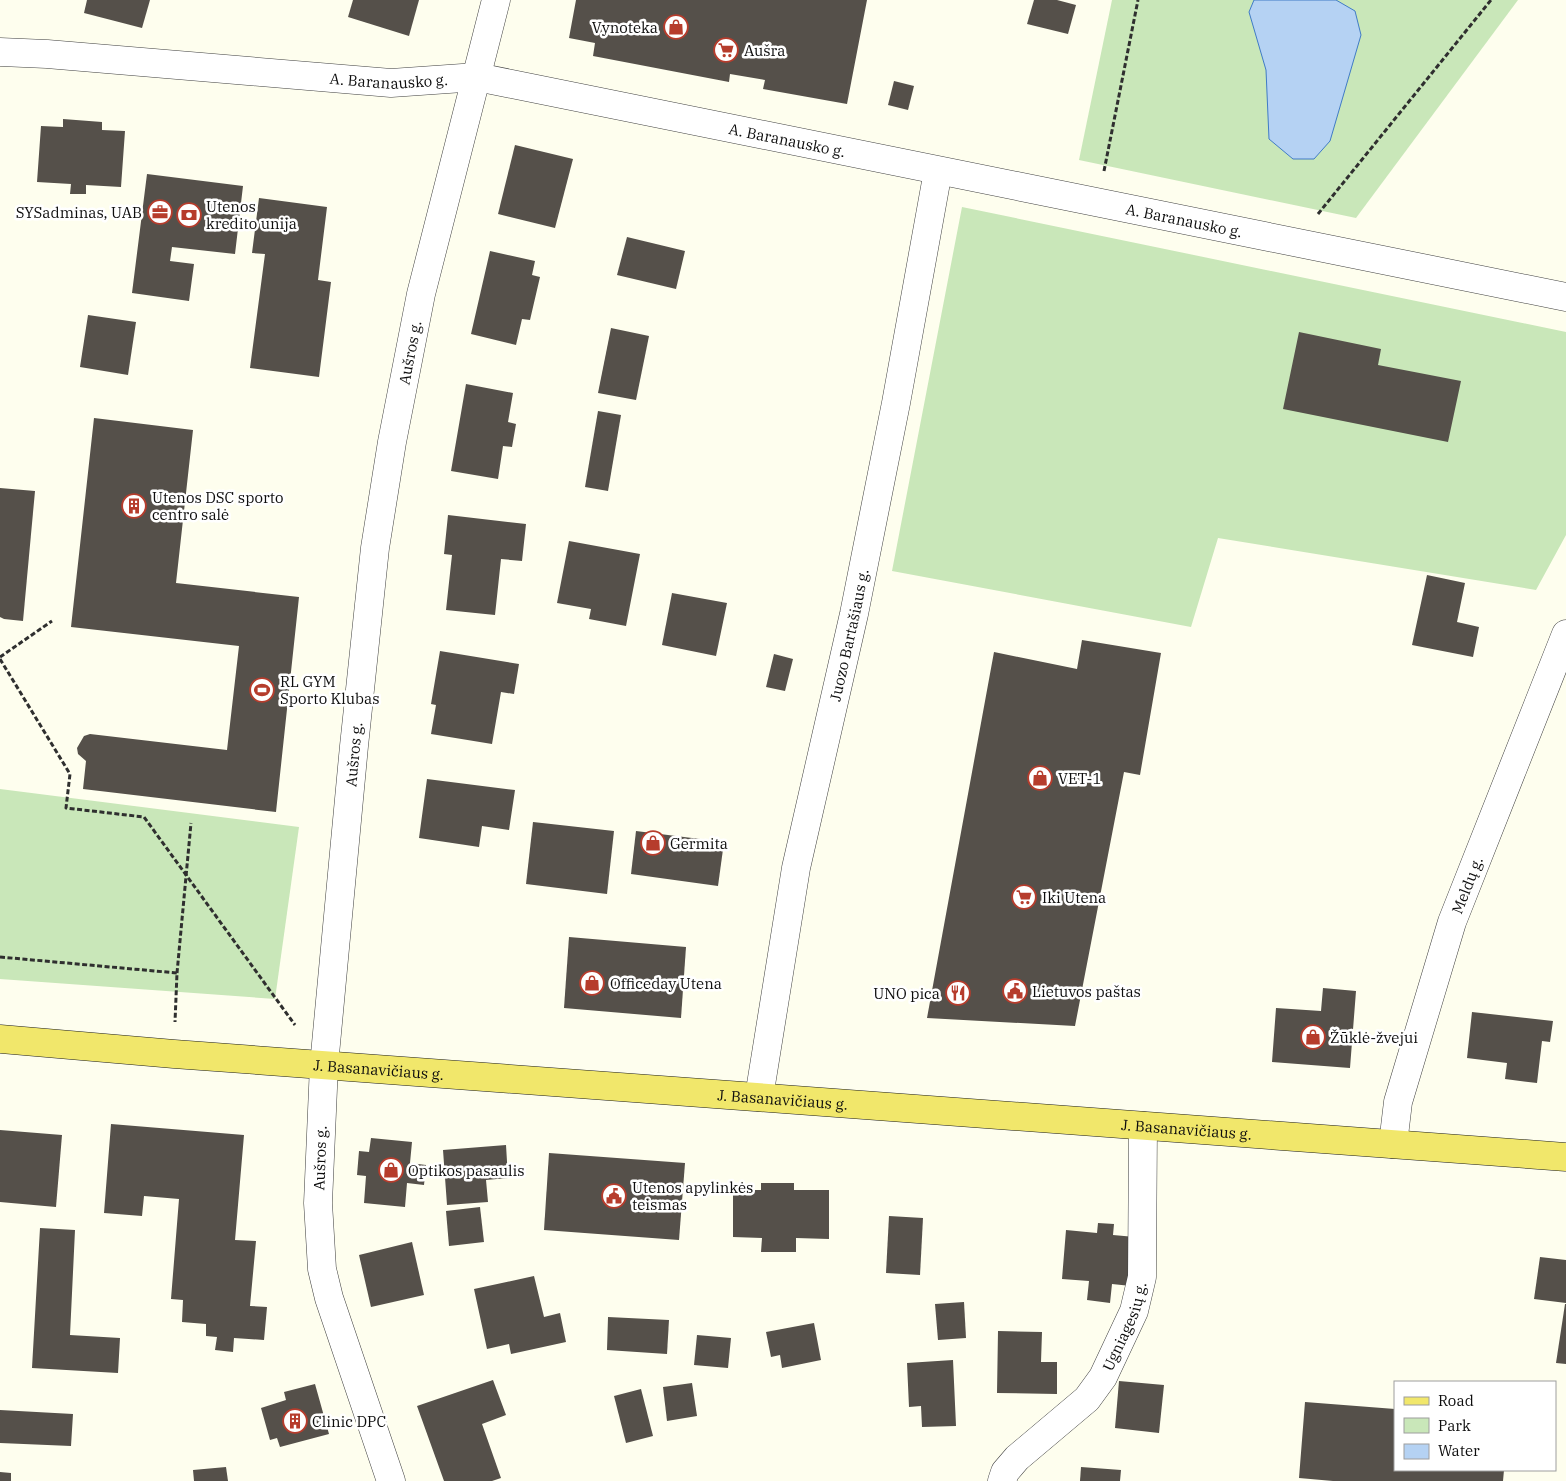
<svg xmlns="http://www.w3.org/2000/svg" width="1566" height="1481" viewBox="0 0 1566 1481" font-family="'IBM Plex Serif',serif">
<rect width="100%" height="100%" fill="#fefeee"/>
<g fill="#c9e7b9">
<polygon points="1112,0 1518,0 1356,218 1079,160"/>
<polygon points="962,207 1566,332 1566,535 1536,590 1218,538 1191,627 892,571"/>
<polygon points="0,789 299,827 275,999 0,979"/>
</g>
<polygon fill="#b5d2f3" stroke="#407bc6" points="1254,0 1336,0 1355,11 1361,35 1330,141 1314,159 1293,159 1269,139 1266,70 1249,12"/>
<g fill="#55504a">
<polygon points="87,0 150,0 142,28 84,13"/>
<polygon points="353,0 419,0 409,36 348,17"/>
<polygon points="576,0 867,0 847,104 763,89 765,80 730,74 729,82 593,56 595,43 569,38"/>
<polygon points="1034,0 1057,0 1076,5 1068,34 1027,24"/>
<polygon points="894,81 914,86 908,110 888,105"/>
<polygon points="63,119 102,122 102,130 125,131 121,187 86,185 86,194 70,194 71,184 37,182 41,126 63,127"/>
<polygon points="515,145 573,159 555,228 498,214"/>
<polygon points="147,174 243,186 235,254 172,247 170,261 194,264 189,301 132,293"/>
<polygon points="259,198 327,207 318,280 331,282 319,377 250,368 265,254 252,253"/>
<polygon points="627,237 685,251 676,289 617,275"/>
<polygon points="490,251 535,261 532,275 540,277 530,320 522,319 516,345 471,334"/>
<polygon points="88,315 136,322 128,375 80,367"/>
<polygon points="611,328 649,336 636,400 598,393"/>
<polygon points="1299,332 1381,349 1378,365 1461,381 1448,442 1283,409"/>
<polygon points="466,384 513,393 508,422 516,424 512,447 503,446 498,479 451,471"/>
<polygon points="598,411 621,415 608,491 585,487"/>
<polygon points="94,418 193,430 176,583 299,597 276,812 83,789 86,761 78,754 77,748 84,736 90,734 227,750 239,646 71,627"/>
<polygon points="0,488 35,491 23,621 4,619 0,617"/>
<polygon points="448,515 526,524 522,561 501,559 495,615 446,610 452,555 444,554"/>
<polygon points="569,541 640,554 626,626 589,619 591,609 557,603"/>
<polygon points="1427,575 1465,583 1457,622 1479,627 1473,657 1412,645"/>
<polygon points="672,593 727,603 716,656 662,645"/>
<polygon points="1082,640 1161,653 1140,775 1124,772 1075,1026 927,1018 994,652 1077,669"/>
<polygon points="440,651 519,664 514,694 501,692 492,744 431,734 436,705 431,704"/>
<polygon points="774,654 793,659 785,691 766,687"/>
<polygon points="427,779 515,790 509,830 482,826 479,847 419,838"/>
<polygon points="533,822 614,831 607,894 526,884"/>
<polygon points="636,831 724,842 718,886 631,874"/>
<polygon points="569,937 686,947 681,1018 564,1008"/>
<polygon points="1323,988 1356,991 1350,1068 1272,1062 1276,1008 1321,1011"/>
<polygon points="1472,1012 1553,1021 1550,1042 1542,1041 1537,1083 1505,1079 1507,1063 1467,1058"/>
<polygon points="111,1124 244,1135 235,1240 256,1241 250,1306 267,1307 264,1340 234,1338 233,1352 215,1350 217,1337 206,1336 206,1324 182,1322 183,1300 171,1299 179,1199 144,1196 142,1216 104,1213"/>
<polygon points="0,1130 62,1135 56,1207 0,1202"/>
<polygon points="371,1138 412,1142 410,1163 426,1165 424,1185 407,1183 405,1207 364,1203 366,1176 357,1175 359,1151 369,1152"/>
<polygon points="506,1145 508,1178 486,1180 488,1202 447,1205 443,1150"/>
<polygon points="549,1153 685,1163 679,1240 544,1230"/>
<polygon points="761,1183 794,1183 794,1190 829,1190 829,1239 796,1238 796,1252 761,1252 762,1238 733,1237 733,1190 761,1190"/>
<polygon points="480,1207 484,1242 449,1246 446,1211"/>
<polygon points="889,1216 923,1218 920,1275 886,1273"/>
<polygon points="1098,1223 1114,1224 1113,1235 1135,1237 1131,1286 1112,1284 1110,1303 1087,1300 1089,1281 1062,1279 1066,1230 1097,1233"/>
<polygon points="40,1228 75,1230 70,1335 120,1338 118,1373 32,1368"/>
<polygon points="412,1242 424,1295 371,1307 359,1255"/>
<polygon points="1540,1257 1566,1260 1566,1303 1534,1299"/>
<polygon points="534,1276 544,1317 560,1313 566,1342 511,1354 509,1344 487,1349 474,1289"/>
<polygon points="964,1302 966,1338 938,1340 935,1304"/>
<polygon points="1565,1304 1566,1304 1566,1364 1556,1363"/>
<polygon points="608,1317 669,1320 667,1354 607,1350"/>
<polygon points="814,1323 821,1360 782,1368 780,1355 771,1357 766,1332"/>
<polygon points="998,1331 1042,1332 1041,1362 1057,1362 1057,1394 997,1393"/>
<polygon points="697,1335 731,1338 728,1368 694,1365"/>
<polygon points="953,1360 956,1426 922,1427 921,1406 909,1407 907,1363"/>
<polygon points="493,1380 506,1415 482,1424 501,1478 492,1481 444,1481 417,1406"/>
<polygon points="1119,1381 1164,1385 1159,1433 1115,1428"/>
<polygon points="692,1383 697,1416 667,1421 663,1387"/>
<polygon points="315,1384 329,1434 280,1447 277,1438 270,1440 261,1408 286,1400 284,1392"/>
<polygon points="641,1389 653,1436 626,1443 614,1396"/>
<polygon points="1305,1402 1395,1409 1395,1470 1504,1470 1503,1481 1333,1481 1299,1478"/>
<polygon points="0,1410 73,1414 71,1446 0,1443"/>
<polygon points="226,1467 228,1481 194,1481 193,1470"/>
<polygon points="1081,1467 1121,1470 1120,1481 1080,1481"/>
<polygon points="0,1472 11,1473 11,1481 0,1481"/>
</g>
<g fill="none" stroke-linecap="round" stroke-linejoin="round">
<g stroke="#404040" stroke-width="29">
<g id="minor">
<path id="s1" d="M0,52L47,54L391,83L477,77L1566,297"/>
<polyline points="324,1065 318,1203 322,1269 329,1298 391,1481"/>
<path id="s2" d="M759,1097L796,868L854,614L896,403L938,171"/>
<path id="s3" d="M1393,1144L1398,1102L1452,922L1566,634"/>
<path id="s4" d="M1002,1481L1005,1472L1017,1458L1087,1399L1103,1377L1134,1311L1142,1277L1143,1126"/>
</g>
</g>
<g stroke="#404040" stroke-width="29">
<g id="tertiary">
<path id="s5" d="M324,1065L354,746L375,548L392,442L421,294L496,0"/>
</g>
</g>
<g stroke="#1e1e1e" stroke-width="29">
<g id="primary">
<path id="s6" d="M0,1039L174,1054L1566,1157"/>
</g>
</g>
<g stroke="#2f2f2f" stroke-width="3" stroke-dasharray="5 2.5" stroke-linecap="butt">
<polyline points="1104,171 1138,0"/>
<polyline points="1318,214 1491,0"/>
<polyline points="0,657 52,621"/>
<polyline points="0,659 70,774 66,808 144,817 295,1025"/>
<polyline points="0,957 177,973 175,1022"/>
<polyline points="177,973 191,823"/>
</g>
<use href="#minor" stroke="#fff" stroke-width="28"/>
<use href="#tertiary" stroke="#fff" stroke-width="28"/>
<use href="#primary" stroke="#f1e76b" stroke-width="28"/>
</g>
<defs>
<g id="shop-ring" transform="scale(1.25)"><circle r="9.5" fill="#fff" stroke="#b63c2c" stroke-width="1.5"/><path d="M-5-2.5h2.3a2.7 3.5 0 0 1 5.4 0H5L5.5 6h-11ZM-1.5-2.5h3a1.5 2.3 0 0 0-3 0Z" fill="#b63c2c"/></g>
<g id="supermarket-ring" transform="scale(1.25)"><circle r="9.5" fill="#fff" stroke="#b63c2c" stroke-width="1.5"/><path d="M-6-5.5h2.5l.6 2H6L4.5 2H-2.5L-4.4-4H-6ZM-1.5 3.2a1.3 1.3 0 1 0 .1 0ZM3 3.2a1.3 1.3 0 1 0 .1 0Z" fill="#b63c2c"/></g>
<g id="office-ring" transform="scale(1.25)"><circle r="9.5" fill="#fff" stroke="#b63c2c" stroke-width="1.5"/><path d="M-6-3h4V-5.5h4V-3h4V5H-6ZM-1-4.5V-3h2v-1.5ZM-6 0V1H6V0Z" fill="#b63c2c"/></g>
<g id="bank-ring" transform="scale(1.25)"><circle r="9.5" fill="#fff" stroke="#b63c2c" stroke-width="1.5"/><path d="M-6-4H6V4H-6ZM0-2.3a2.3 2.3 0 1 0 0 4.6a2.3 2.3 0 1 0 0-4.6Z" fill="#b63c2c"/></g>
<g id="building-ring" transform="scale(1.25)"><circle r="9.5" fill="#fff" stroke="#b63c2c" stroke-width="1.5"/><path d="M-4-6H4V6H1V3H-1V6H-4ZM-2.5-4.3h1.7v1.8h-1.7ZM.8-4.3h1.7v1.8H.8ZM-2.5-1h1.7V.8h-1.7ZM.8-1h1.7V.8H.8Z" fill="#b63c2c"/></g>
<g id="stadium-ring" transform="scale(1.25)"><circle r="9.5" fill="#fff" stroke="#b63c2c" stroke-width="1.5"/><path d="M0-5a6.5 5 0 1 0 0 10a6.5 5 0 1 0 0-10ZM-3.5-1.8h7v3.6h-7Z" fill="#b63c2c"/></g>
<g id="civic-ring" transform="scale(1.25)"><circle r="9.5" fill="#fff" stroke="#b63c2c" stroke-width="1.5"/><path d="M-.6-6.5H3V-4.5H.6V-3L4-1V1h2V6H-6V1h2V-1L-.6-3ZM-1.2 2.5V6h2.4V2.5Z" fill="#b63c2c"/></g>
<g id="restaurant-ring" transform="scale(1.25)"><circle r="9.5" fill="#fff" stroke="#b63c2c" stroke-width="1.5"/><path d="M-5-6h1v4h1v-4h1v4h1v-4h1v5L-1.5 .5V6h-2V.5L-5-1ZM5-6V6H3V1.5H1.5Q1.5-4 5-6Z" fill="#b63c2c"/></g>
</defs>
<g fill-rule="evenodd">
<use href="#shop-ring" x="676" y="27"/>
<use href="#supermarket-ring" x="726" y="50"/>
<use href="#office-ring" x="160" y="212"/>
<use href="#bank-ring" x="189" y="215"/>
<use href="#building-ring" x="134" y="506"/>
<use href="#stadium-ring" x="262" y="690"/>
<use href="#shop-ring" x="1040" y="778"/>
<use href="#shop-ring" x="653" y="843"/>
<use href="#supermarket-ring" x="1024" y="897"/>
<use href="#shop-ring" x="592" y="983"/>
<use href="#civic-ring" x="1015" y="991"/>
<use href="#restaurant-ring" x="958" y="993"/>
<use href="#shop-ring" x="1313" y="1037"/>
<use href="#shop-ring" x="391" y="1170"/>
<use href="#civic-ring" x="614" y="1196"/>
<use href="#building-ring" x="295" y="1421"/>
</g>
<g text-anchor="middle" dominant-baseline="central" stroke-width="5" stroke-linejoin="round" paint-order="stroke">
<g font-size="15" fill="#0d0d0d" stroke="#fff" text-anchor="start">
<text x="658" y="27" text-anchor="end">Vynoteka</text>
<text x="744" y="50">Aušra</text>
<text x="206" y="206">Utenos<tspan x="206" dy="17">kredito unija</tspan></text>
<text x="142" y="212" text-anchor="end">SYSadminas, UAB</text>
<text x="152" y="497">Utenos DSC sporto<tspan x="152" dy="17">centro salė</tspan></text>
<text x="280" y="681">RL GYM<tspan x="280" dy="17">Sporto Klubas</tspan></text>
<text x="1058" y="778">VET-1</text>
<text x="670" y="843">Germita</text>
<text x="1042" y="897">Iki Utena</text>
<text x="610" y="983">Officeday Utena</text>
<text x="1032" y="991">Lietuvos paštas</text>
<text x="940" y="993" text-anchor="end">UNO pica</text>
<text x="1330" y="1037">Žūklė-žvejui</text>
<text x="408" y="1170">Optikos pasaulis</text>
<text x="632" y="1187">Utenos apylinkės<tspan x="632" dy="17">teismas</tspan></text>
<text x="312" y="1421">Clinic DPC</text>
</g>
<g font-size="15" fill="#0d0d0d" stroke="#fff">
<text stroke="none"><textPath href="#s1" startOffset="390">A. Baranausko g.</textPath></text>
<text stroke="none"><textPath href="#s1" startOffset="795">A. Baranausko g.</textPath></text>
<text stroke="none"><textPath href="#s1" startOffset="1200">A. Baranausko g.</textPath></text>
<text stroke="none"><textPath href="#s5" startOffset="718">Aušros g.</textPath></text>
<text stroke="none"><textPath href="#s2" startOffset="471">Juozo Bartašiaus g.</textPath></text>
<text stroke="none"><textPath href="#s5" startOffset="312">Aušros g.</textPath></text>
<text stroke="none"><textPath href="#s3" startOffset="270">Meldų g.</textPath></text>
<text stroke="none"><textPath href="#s6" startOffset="380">J. Basanavičiaus g.</textPath></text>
<text stroke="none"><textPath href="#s6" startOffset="785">J. Basanavičiaus g.</textPath></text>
<text stroke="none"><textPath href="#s6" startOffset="1190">J. Basanavičiaus g.</textPath></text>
<text transform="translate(320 1158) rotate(-88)">Aušros g.</text>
<text stroke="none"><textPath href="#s4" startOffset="202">Ugniagesių g.</textPath></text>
</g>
</g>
<rect x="1394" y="1381" width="162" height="90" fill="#ffffff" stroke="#9e9e9e"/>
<rect x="1404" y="1397" width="25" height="8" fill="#f1e76b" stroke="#9e9e9e"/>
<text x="1438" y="1406" font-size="15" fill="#0d0d0d">Road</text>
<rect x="1404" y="1418" width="25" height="15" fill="#c9e7b9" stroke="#9e9e9e"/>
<text x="1438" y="1431" font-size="15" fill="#0d0d0d">Park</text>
<rect x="1404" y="1444" width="25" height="15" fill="#b5d2f3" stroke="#9e9e9e"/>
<text x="1438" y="1456" font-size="15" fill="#0d0d0d">Water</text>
</svg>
